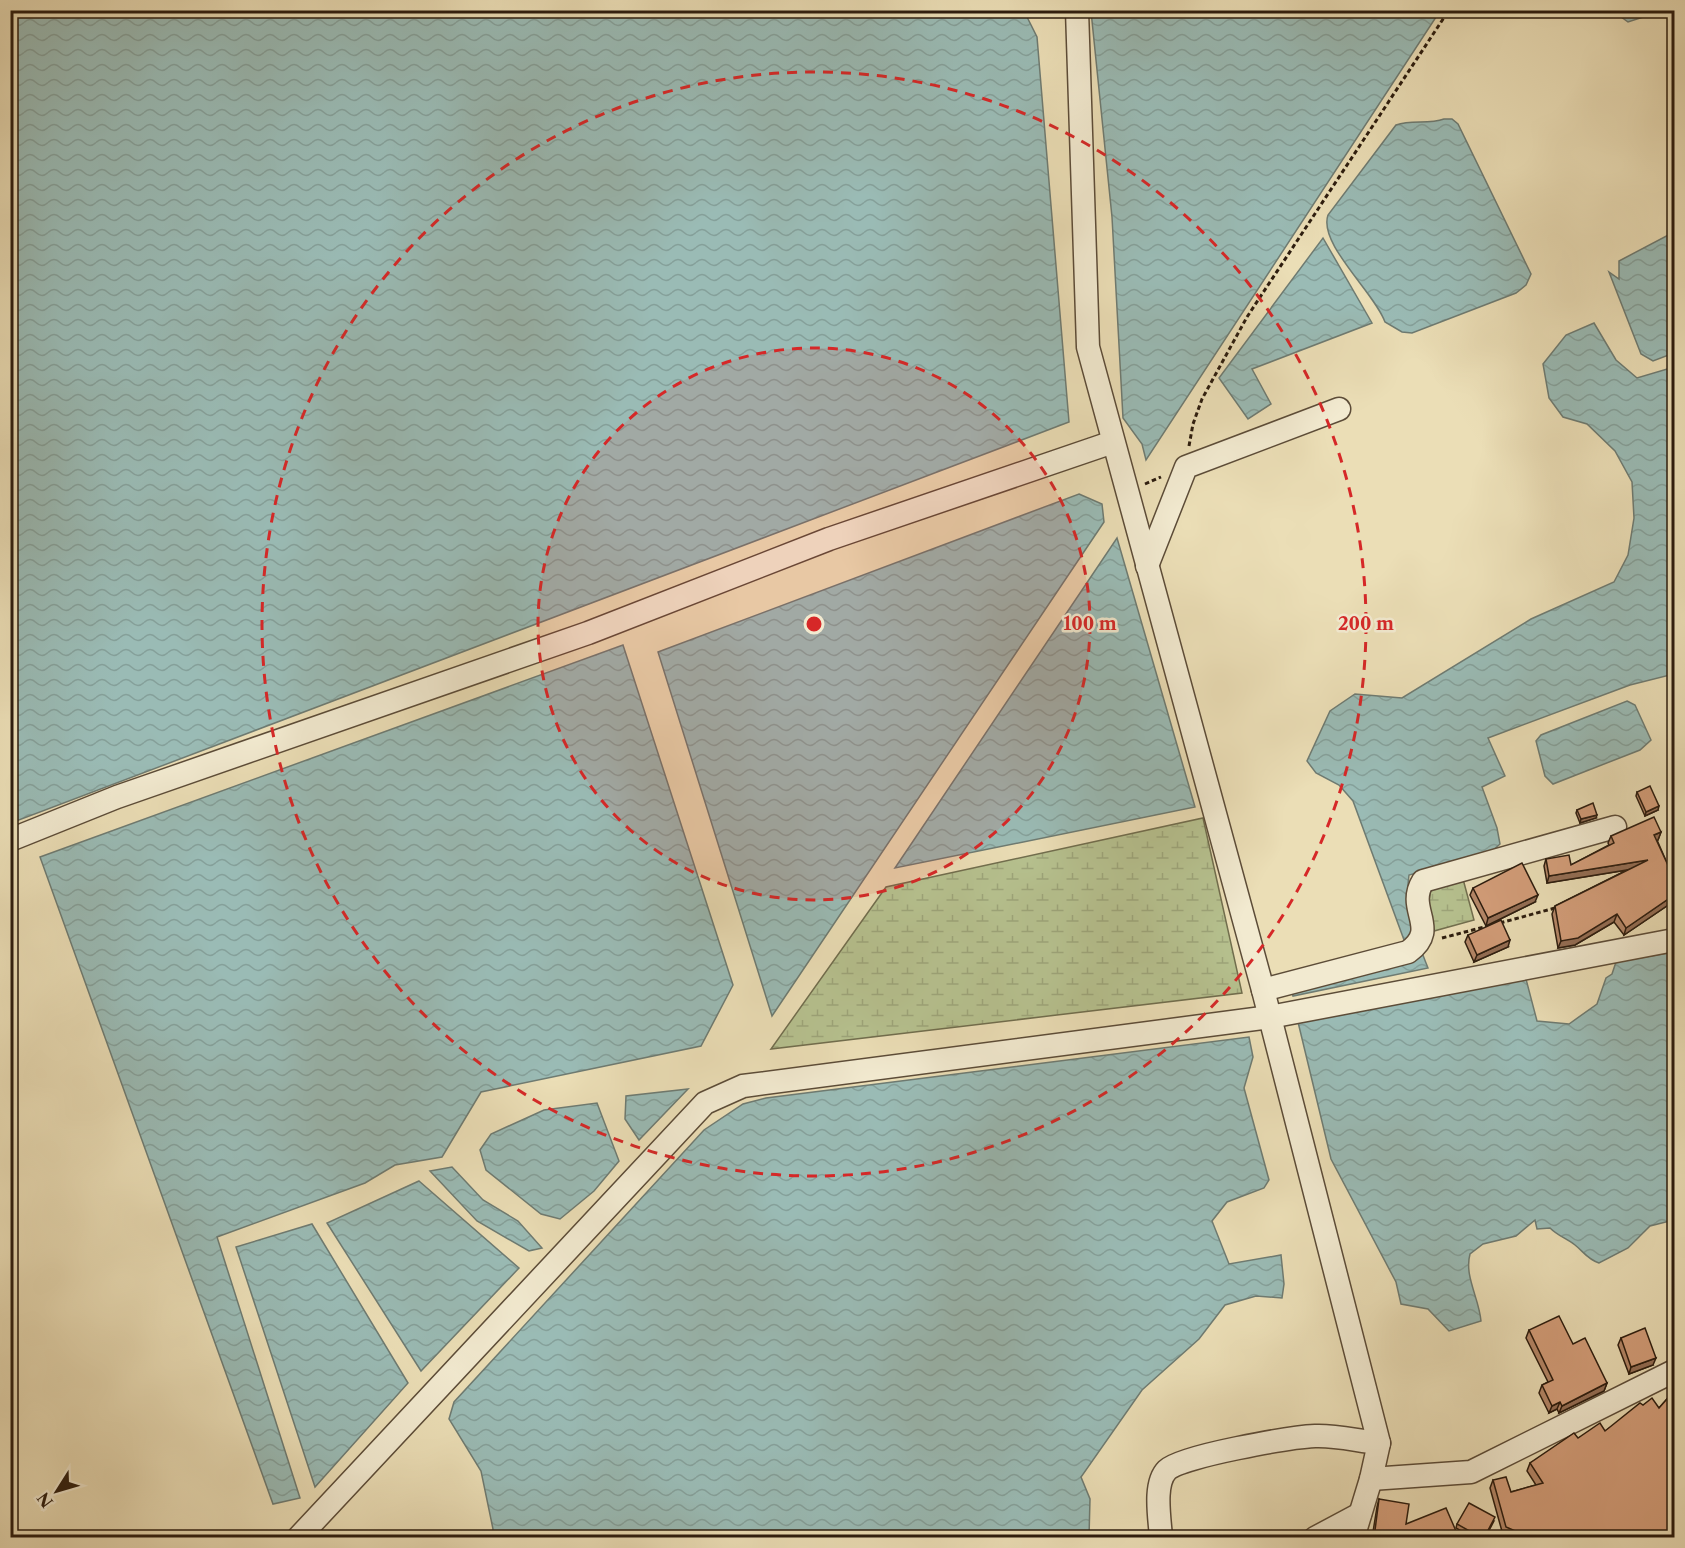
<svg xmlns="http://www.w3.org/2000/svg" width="1685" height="1548" viewBox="0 0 1685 1548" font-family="'Libre Caslon Text',serif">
<defs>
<pattern id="wetland-marsh" width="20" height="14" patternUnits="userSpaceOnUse" patternTransform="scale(1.5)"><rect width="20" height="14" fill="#b6c18f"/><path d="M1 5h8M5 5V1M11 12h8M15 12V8" fill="none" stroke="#9da57a"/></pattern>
<pattern id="water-waves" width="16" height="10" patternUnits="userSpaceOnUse" patternTransform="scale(1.5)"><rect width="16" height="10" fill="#9abbb5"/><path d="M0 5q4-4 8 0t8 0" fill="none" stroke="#85a09a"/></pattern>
</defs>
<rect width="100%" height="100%" fill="#ebdeb6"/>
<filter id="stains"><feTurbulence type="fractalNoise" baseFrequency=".00333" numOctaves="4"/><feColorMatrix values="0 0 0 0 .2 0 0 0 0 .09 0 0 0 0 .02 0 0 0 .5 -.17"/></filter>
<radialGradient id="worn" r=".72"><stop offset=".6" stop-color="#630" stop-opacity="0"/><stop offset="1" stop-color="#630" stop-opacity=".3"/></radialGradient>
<g fill="url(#wetland-marsh)" stroke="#716e4e" stroke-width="1.5">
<polygon points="1203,818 1242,993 771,1049 886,887"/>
<path d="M1463,879L1474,920L1434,931C1423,890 1421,890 1463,879Z"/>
</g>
<g fill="url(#water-waves)" stroke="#6e7b72" stroke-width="1.5">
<polygon points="11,10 1024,11 1037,37 1069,422 11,823"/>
<polygon points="1091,11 1440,11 1146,460 1142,444 1123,418 1112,217"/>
<polygon points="1613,11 1662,11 1628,22"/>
<path d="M1444,119H1452L1458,124L1531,274L1526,285L1516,293L1412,333L1402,332L1385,322C1375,293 1318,244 1328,215L1396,125C1412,119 1428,125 1444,119Z"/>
<polygon points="1674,232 1674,353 1653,361 1641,354 1609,272 1619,279 1619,261"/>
<polygon points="1323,238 1372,323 1252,369 1271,404 1248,419 1219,378"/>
<path d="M1594,323L1616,360L1637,378L1674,367V674L1630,685L1488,738L1505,776L1482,787L1497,828L1500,844L1490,853L1409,875C1404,908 1416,938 1428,968L1293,996L1291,989L1411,959L1353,801L1339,785L1316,773L1307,761L1330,711L1355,694L1402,698L1531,619L1614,582L1628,555L1634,518L1632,482L1615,451L1587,424L1563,417L1549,398L1543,364L1566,335Z"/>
<polygon points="1079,494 1102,504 1104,522 772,1016 658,652"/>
<polygon points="1117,538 1195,807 895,868"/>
<polygon points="623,645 733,985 701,1046 481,1092 442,1157 395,1165 365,1183 217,1237 300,1498 273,1504 40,857"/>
<polygon points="1627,701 1635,705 1651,740 1640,750 1553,784 1545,776 1536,741 1541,735"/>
<path d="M1674,952V1220L1650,1226L1628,1248L1599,1263C1587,1259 1584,1252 1575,1245C1566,1238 1558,1236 1550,1228L1537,1229L1535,1220L1516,1236L1483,1244L1470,1254C1464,1276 1479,1298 1481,1321L1449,1331L1428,1309L1401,1304L1396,1282L1331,1159L1298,1022L1526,979L1537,1021L1569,1024L1597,1004L1606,978L1612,974L1616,962Z"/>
<polygon points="1249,1037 1253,1057 1244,1088 1269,1180 1264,1188 1227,1202 1212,1221 1229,1264 1281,1255 1284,1284 1282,1298 1256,1296 1225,1305 1199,1339 1142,1390 1081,1477 1090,1499 1089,1537 492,1537 493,1529 481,1471 449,1419 454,1402 704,1130 743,1104 766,1098"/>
<polygon points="688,1089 639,1140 625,1119 626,1096"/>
<polygon points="597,1103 619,1161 594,1191 560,1219 541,1214 486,1170 480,1150 491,1134 544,1110"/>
<polygon points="452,1167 483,1200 518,1221 542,1248 529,1251 477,1221 430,1171"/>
<polygon points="419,1181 519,1268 421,1371 327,1223"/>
<polygon points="312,1224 408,1383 315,1487 236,1247"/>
</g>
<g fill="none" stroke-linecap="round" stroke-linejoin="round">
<g stroke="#5c4c38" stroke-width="25">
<g id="minor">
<polyline points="1077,10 1088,347 1263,990 1379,1443 1371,1479 1353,1538"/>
<polyline points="1147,566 1186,467 1339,409"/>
<polyline points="10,840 117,797 588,633 829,539 1113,442"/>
<path d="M1263,990L1408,952C1441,928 1405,910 1423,881L1615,827"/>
<polyline points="1371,1479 1471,1472 1674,1371"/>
<polyline points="298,1538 705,1103 743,1086 1270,1017 1674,940"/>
<path d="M1161,1538C1160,1520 1153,1484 1167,1470C1181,1456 1292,1437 1315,1436C1336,1435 1358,1441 1379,1443"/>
<polyline points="1315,1538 1360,1514"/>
</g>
</g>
<g stroke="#2c1c0e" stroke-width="3" stroke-dasharray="4.5 3" stroke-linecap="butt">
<polyline points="1189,446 1193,424 1202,399 1247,317 1449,10"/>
<polyline points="1145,484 1161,477"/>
<polyline points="1666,870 1674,866"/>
<polyline points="1500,923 1555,908"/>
<polyline points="1442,938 1488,926"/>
</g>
<use href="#minor" stroke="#f2ead0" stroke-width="22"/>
</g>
<g fill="#b58768" stroke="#2c1c0e" stroke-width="1.5">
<polygon points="1637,792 1658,810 1645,816 1636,796"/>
<polygon points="1577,810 1596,818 1580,823 1576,813"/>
<polygon points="1661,832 1658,840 1657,840 1671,872 1674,870 1674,901 1624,935 1614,922 1575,945 1558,948 1552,914 1555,906 1627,870 1547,883 1544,866 1546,859 1571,865 1609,845 1608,843 1611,836"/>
<polygon points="1473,888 1535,902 1486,926 1470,895"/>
<polygon points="1468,935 1508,947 1474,962 1465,942"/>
<polygon points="1529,1330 1573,1344 1607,1383 1604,1391 1559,1413 1557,1409 1549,1413 1539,1393 1542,1385 1548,1382 1526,1338"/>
<polygon points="1621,1338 1653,1365 1629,1374 1618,1345"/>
<polygon points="1674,1391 1674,1430 1673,1428 1674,1538 1510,1538 1503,1535 1490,1488 1493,1480 1511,1492 1536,1485 1527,1471 1530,1463 1578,1438 1605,1431 1643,1405 1659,1408"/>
<polygon points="1379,1499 1406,1524 1459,1538 1372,1538 1377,1507"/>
<polygon points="1494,1521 1485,1538 1473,1538 1456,1528 1457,1524"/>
</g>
<g fill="#946e55" stroke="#2c1c0e" stroke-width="1.5">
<polygon points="1659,806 1658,810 1645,816 1646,812"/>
<polygon points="1597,815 1596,818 1580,823 1581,819"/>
<polygon points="1661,832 1658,840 1652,842 1654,835"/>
<polygon points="1648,860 1645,867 1547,883 1549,876"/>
<polygon points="1538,895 1535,902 1486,926 1488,918"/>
<polygon points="1674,895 1674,901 1624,935 1626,928"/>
<polygon points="1617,914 1614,922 1575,945 1558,948 1561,941"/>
<polygon points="1510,940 1508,947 1474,962 1477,955"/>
<polygon points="1656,1358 1653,1365 1629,1374 1631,1367"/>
<polygon points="1607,1383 1604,1391 1559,1413 1562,1406"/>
<polygon points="1560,1402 1557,1409 1549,1413 1552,1406"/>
</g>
<g fill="#d39d79" stroke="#2c1c0e" stroke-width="1.5">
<polygon points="1650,786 1659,806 1646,812 1637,792"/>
<polygon points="1593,803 1597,815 1581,819 1577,810"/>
<polygon points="1654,817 1661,832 1654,835 1671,872 1674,870 1674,895 1626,928 1617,914 1578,938 1561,941 1555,906 1648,860 1549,876 1546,859 1569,855 1571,865 1614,843 1611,836"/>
<polygon points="1522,863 1538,895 1488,918 1473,888"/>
<polygon points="1501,920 1510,940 1477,955 1468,935"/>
<polygon points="1559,1316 1573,1344 1585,1338 1607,1383 1562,1406 1560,1402 1552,1406 1542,1385 1553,1380 1529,1330"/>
<polygon points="1645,1328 1656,1358 1631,1367 1621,1338"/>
<polygon points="1674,1391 1674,1420 1671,1418 1674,1446 1674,1538 1526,1538 1527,1536 1506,1527 1493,1480 1506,1477 1511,1492 1543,1483 1530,1463 1574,1433 1578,1438 1600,1423 1605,1431 1640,1403 1643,1405 1652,1398 1659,1408"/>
<polygon points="1379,1499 1409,1504 1406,1524 1446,1508 1459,1538 1374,1538"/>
<polygon points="1469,1503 1495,1517 1484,1538 1482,1538 1457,1524"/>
</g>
<circle cx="814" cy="624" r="276" fill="#d62828" fill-opacity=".12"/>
<g fill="none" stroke="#d62828" stroke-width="3" stroke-dasharray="10 8">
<circle cx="814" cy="624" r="276"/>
<circle cx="814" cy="624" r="552"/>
</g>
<circle cx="814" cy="624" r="9" fill="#d62828" stroke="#f2ead0" stroke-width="3"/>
<g font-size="18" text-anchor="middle" font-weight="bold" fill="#d62828" stroke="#f2ead0" stroke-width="5" stroke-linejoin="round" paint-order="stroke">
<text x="1090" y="630">100 m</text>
<text x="1366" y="630">200 m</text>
</g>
<rect width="1685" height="1548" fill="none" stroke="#ebdeb6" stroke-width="36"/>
<rect x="12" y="12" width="1661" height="1524" fill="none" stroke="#2c1c0e" stroke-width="3"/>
<rect x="18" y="18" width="1649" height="1512" fill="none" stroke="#2c1c0e" stroke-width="1.5"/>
<g transform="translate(57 1491) rotate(233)" stroke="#f2ead0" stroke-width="4.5" paint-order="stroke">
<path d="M0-4.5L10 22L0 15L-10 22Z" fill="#2c1c0e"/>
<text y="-9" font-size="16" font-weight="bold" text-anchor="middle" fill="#2c1c0e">N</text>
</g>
<rect width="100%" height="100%" filter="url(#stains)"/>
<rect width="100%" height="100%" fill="url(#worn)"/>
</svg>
